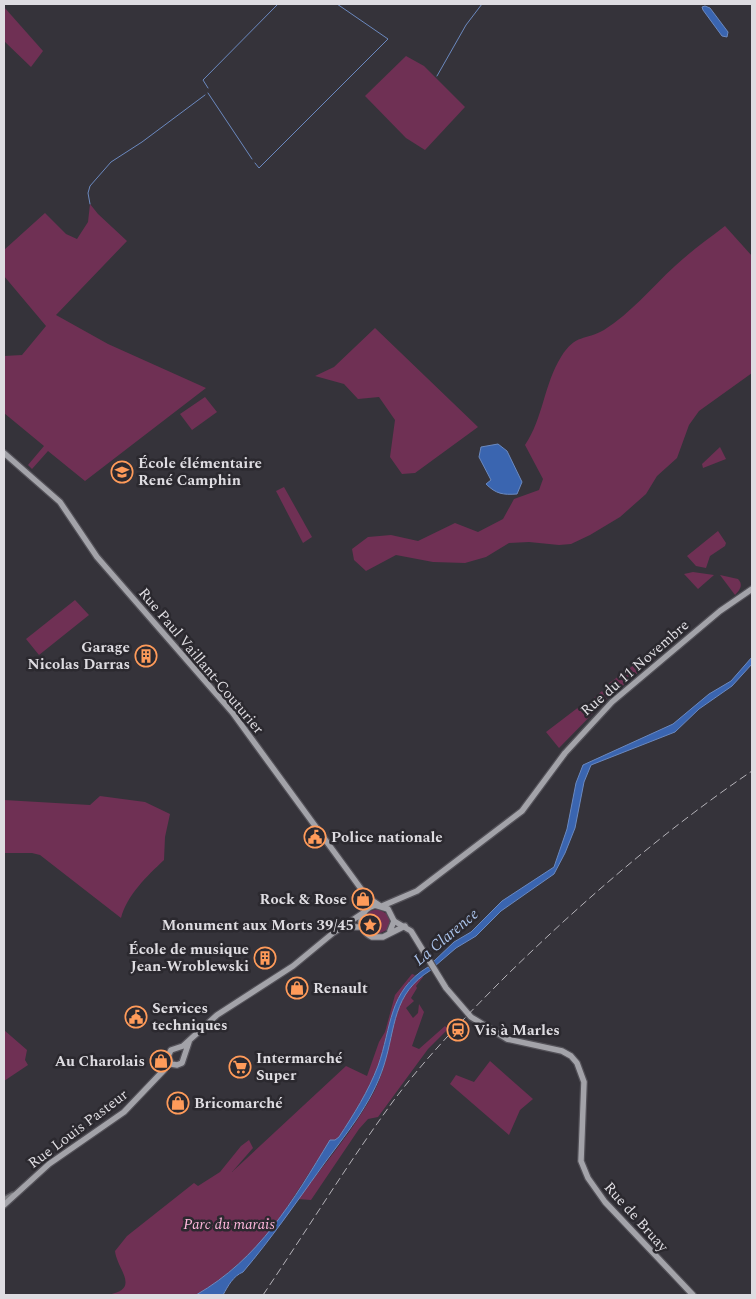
<svg xmlns="http://www.w3.org/2000/svg" width="756" height="1299" viewBox="0 0 756 1299" font-family="Spectral,serif">
<rect width="100%" height="100%" fill="#35333a"/>
<g fill="#6f3054">
<polygon points="4,7 43,51 31,67 4,41"/>
<polygon points="406,56 424,66 465,107 425,150 406,138 365,96"/>
<polygon points="90,204 98,214 127,241 56,315 108,344 206,388 85,481 48,451 32,469 28,465 44,446 4,413 4,356 22,355 46,326 4,276 4,250 45,213 66,234 77,239 88,222"/>
<path d="M725,226L752,256V373L699,411L689,425L677,458L657,476L646,494L620,517L590,535L571,544L559,545L529,542L509,543L486,557L465,563L433,562L396,555L366,571L354,560L352,549L368,537L391,535L418,541L455,523L478,532L503,519L514,499L539,490L543,479L525,445C543,419 544,384 561,357C576,333 585,341 604,330C631,313 651,288 675,266C690,252 708,239 725,226Z"/>
<polygon points="375,328 478,427 415,473 402,474 390,457 395,420 379,397 358,399 344,384 315,376 334,367"/>
<polygon points="205,397 217,412 192,430 180,414"/>
<polygon points="720,447 726,459 703,468 702,464"/>
<polygon points="284,487 312,537 303,543 276,491"/>
<polygon points="718,531 726,543 725,546 710,556 706,568 696,566 687,556"/>
<polygon points="693,572 714,575 698,589 684,574"/>
<path d="M720,575L738,579C743,584 741,589 735,595Z"/>
<polygon points="75,600 89,615 39,655 26,639"/>
<polygon points="653,651 657,656 613,694 608,693 604,687"/>
<polygon points="602,691 607,699 559,748 546,732 584,703 586,705"/>
<path d="M100,796L145,802L170,814L165,837L164,860C147,876 127,895 121,918L40,855L32,853H4V800L90,805Z"/>
<polygon points="378,909 389,915 390,923 387,930 376,935 366,929 374,926 374,921 365,917 370,911"/>
<path d="M412,974L415,975C389,1002 390,1032 378,1066C368,1092 354,1114 339,1137L335,1141H330L280,1218L259,1246L214,1285L196,1295H107C142,1289 117,1270 115,1251L127,1236L194,1183L198,1186L220,1172L241,1146L249,1140L253,1148L232,1172L346,1066L367,1076L379,1042L385,1032L395,995Z"/>
<path d="M421,975L423,977L416,986L417,988L411,998L414,1001L406,1008L413,1018L418,1013L419,1004L424,1012L412,1046L419,1049L445,1026L448,1029L428,1049L378,1117L368,1119L359,1129L311,1200L298,1199C324,1164 355,1129 375,1090C394,1052 387,1005 421,975Z"/>
<polygon points="4,1030 27,1050 25,1060 28,1065 4,1081"/>
<polygon points="490,1061 533,1099 520,1110 509,1135 450,1084 456,1075 474,1082"/>
</g>
<g fill="#3a65b0" stroke="#6b89bf">
<polygon points="705,6 710,8 728,32 727,37 722,36 703,10 702,7"/>
<path d="M498,444L507,451L522,482L517,494C503,495 496,494 486,484L491,480L479,457L481,447Z"/>
<polygon points="752,657 752,664 732,686 699,709 675,732 591,765 584,782 575,828 565,853 554,874 501,911 476,936 456,948 435,966 433,962 454,942 471,932 502,901 554,867 567,829 576,783 583,765 673,724 709,694 731,681"/>
<path d="M428,967L431,970C392,994 396,1027 384,1065C372,1104 344,1136 321,1168C295,1204 271,1239 243,1272C233,1276 228,1286 223,1295H196C259,1259 293,1201 330,1140H335L339,1137C354,1114 368,1092 378,1066C392,1027 388,991 428,967Z"/>
</g>
<g fill="none" stroke-linecap="round" stroke-linejoin="round">
<g stroke="#6b89bf" stroke-width="1">
<polyline points="437,76 466,25 482,4"/>
<polyline points="208,88 203,80 278,4"/>
<polyline points="208,93 252,159"/>
<polyline points="255,163 259,168 388,39 337,4"/>
<polyline points="90,204 88,193 90,186 111,162 142,142 205,95"/>
</g>
<g stroke="#535158" stroke-width="8">
<polyline id="tertiary" points="4,1200 13,1195"/>
</g>
<g stroke="#535158" stroke-width="8">
<g id="secondary">
<polyline points="4,453 60,502 97,557 232,712 367,897 379,905"/>
<polyline points="382,906 417,891 522,811 565,753 612,702 720,611 752,589"/>
<polyline points="394,921 411,931 446,988 471,1017 507,1039 562,1051 571,1056 577,1063 584,1082 581,1161 588,1178 605,1202 693,1295"/>
<polyline points="344,927 362,927"/>
<path d="M390,931L394,921L388,909L375,905C358,910 356,929 372,937H383L405,926"/>
<polyline points="189,1042 182,1063 177,1065 171,1064 168,1056 171,1050 183,1046 217,1015 293,966 333,933 363,913"/>
<polyline points="4,1205 49,1164 124,1112 164,1070 168,1059"/>
</g>
</g>
<use href="#tertiary" stroke="#7b7b7f" stroke-width="5"/>
<use href="#secondary" stroke="#a3a3a9" stroke-width="5.5"/>
<path stroke="#b4b2b8" stroke-width="1" stroke-dasharray="8 4" stroke-linecap="butt" d="M263,1295C307,1230 348,1163 394,1100C428,1055 468,1014 508,974C584,900 665,830 752,771"/>
</g>
<defs>
<g id="school-ring" transform="scale(1.125)"><circle r="9.5" fill="#2b292f" stroke="#ff9b5a" stroke-width="1.5"/><path d="M0-5L7-2L0 1L-7-2ZM-4 1L0 2.5L4 1V4Q0 6-4 4Z" fill="#ff9b5a"/></g>
<g id="building-ring" transform="scale(1.125)"><circle r="9.5" fill="#2b292f" stroke="#ff9b5a" stroke-width="1.5"/><path d="M-4-6H4V6H1V3H-1V6H-4ZM-2.5-4.3h1.7v1.8h-1.7ZM.8-4.3h1.7v1.8H.8ZM-2.5-1h1.7V.8h-1.7ZM.8-1h1.7V.8H.8Z" fill="#ff9b5a"/></g>
<g id="civic-ring" transform="scale(1.125)"><circle r="9.5" fill="#2b292f" stroke="#ff9b5a" stroke-width="1.5"/><path d="M-.6-6.5H3V-4.5H.6V-3L4-1V1h2V6H-6V1h2V-1L-.6-3ZM-1.2 2.5V6h2.4V2.5Z" fill="#ff9b5a"/></g>
<g id="shop-ring" transform="scale(1.125)"><circle r="9.5" fill="#2b292f" stroke="#ff9b5a" stroke-width="1.5"/><path d="M-5-2.5h2.3a2.7 3.5 0 0 1 5.4 0H5L5.5 6h-11ZM-1.5-2.5h3a1.5 2.3 0 0 0-3 0Z" fill="#ff9b5a"/></g>
<g id="sight-ring" transform="scale(1.125)"><circle r="9.5" fill="#2b292f" stroke="#ff9b5a" stroke-width="1.5"/><path d="M0-6L1.8-2.2L6-1.7L2.9 1.2L3.7 5.4L0 3.3L-3.7 5.4L-2.9 1.2L-6-1.7L-1.8-2.2Z" fill="#ff9b5a"/></g>
<g id="station-ring" transform="scale(1.125)"><circle r="9.5" fill="#2b292f" stroke="#ff9b5a" stroke-width="1.5"/><path d="M-3-6H3Q5-6 5-4V2Q5 4 3 4L4.5 6H3L1.5 4h-3L-3 6H-4.5L-3 4Q-5 4-5 2V-4Q-5-6-3-6ZM-3.5-4v3h7v-3ZM-3.5 1v1.5H-2V1ZM2 1v1.5H3.5V1Z" fill="#ff9b5a"/></g>
<g id="supermarket-ring" transform="scale(1.125)"><circle r="9.5" fill="#2b292f" stroke="#ff9b5a" stroke-width="1.5"/><path d="M-6-5.5h2.5l.6 2H6L4.5 2H-2.5L-4.4-4H-6ZM-1.5 3.2a1.3 1.3 0 1 0 .1 0ZM3 3.2a1.3 1.3 0 1 0 .1 0Z" fill="#ff9b5a"/></g>
</defs>
<g fill-rule="evenodd">
<use href="#school-ring" x="122" y="472"/>
<use href="#building-ring" x="146" y="656"/>
<use href="#civic-ring" x="315" y="837"/>
<use href="#shop-ring" x="363" y="899"/>
<use href="#sight-ring" x="370" y="925"/>
<use href="#building-ring" x="265" y="958"/>
<use href="#shop-ring" x="297" y="988"/>
<use href="#civic-ring" x="136" y="1017"/>
<use href="#station-ring" x="458" y="1030"/>
<use href="#shop-ring" x="161" y="1061"/>
<use href="#supermarket-ring" x="240" y="1067"/>
<use href="#shop-ring" x="178" y="1103"/>
</g>
<g text-anchor="middle" dominant-baseline="central" stroke-width="5" stroke-linejoin="round" paint-order="stroke">
<g font-size="15" font-weight="bold" fill="#dedce1" stroke="#2b292f" text-anchor="start">
<text x="138" y="463">École élémentaire<tspan x="138" dy="17">René Camphin</tspan></text>
<text x="130" y="647" text-anchor="end">Garage<tspan x="130" dy="17">Nicolas Darras</tspan></text>
<text x="331" y="837">Police nationale</text>
<text x="347" y="899" text-anchor="end">Rock &amp; Rose</text>
<text x="354" y="925" text-anchor="end">Monument aux Morts 39/45</text>
<text x="249" y="949" text-anchor="end">École de musique<tspan x="249" dy="17">Jean-Wroblewski</tspan></text>
<text x="313" y="988">Renault</text>
<text x="152" y="1008">Services<tspan x="152" dy="17">techniques</tspan></text>
<text x="474" y="1030">Vis à Marles</text>
<text x="256" y="1058">Intermarché<tspan x="256" dy="17">Super</tspan></text>
<text x="145" y="1061" text-anchor="end">Au Charolais</text>
<text x="194" y="1103">Bricomarché</text>
</g>
<g font-size="15" fill="#dedce1" stroke="#2b292f">
<text transform="translate(201 661) rotate(50)">Rue Paul Vaillant-Couturier</text>
<text transform="translate(635 668) rotate(-41)">Rue du 11 Novembre</text>
<text transform="translate(78 1129) rotate(-37)">Rue Louis Pasteur</text>
<text transform="translate(636 1217) rotate(48)">Rue de Bruay</text>
</g>
<g font-size="15" font-style="italic" fill="#feb7dc" stroke="#2b292f">
<text x="229" y="1224">Parc du marais</text>
</g>
<g font-size="16" font-style="italic" fill="#aac3eb" stroke="#2b292f">
<text transform="translate(446 937) rotate(-40)">La Clarence</text>
</g>
</g>
<rect width="756" height="1299" fill="none" stroke="#dedce1" stroke-width="10"/>
</svg>
